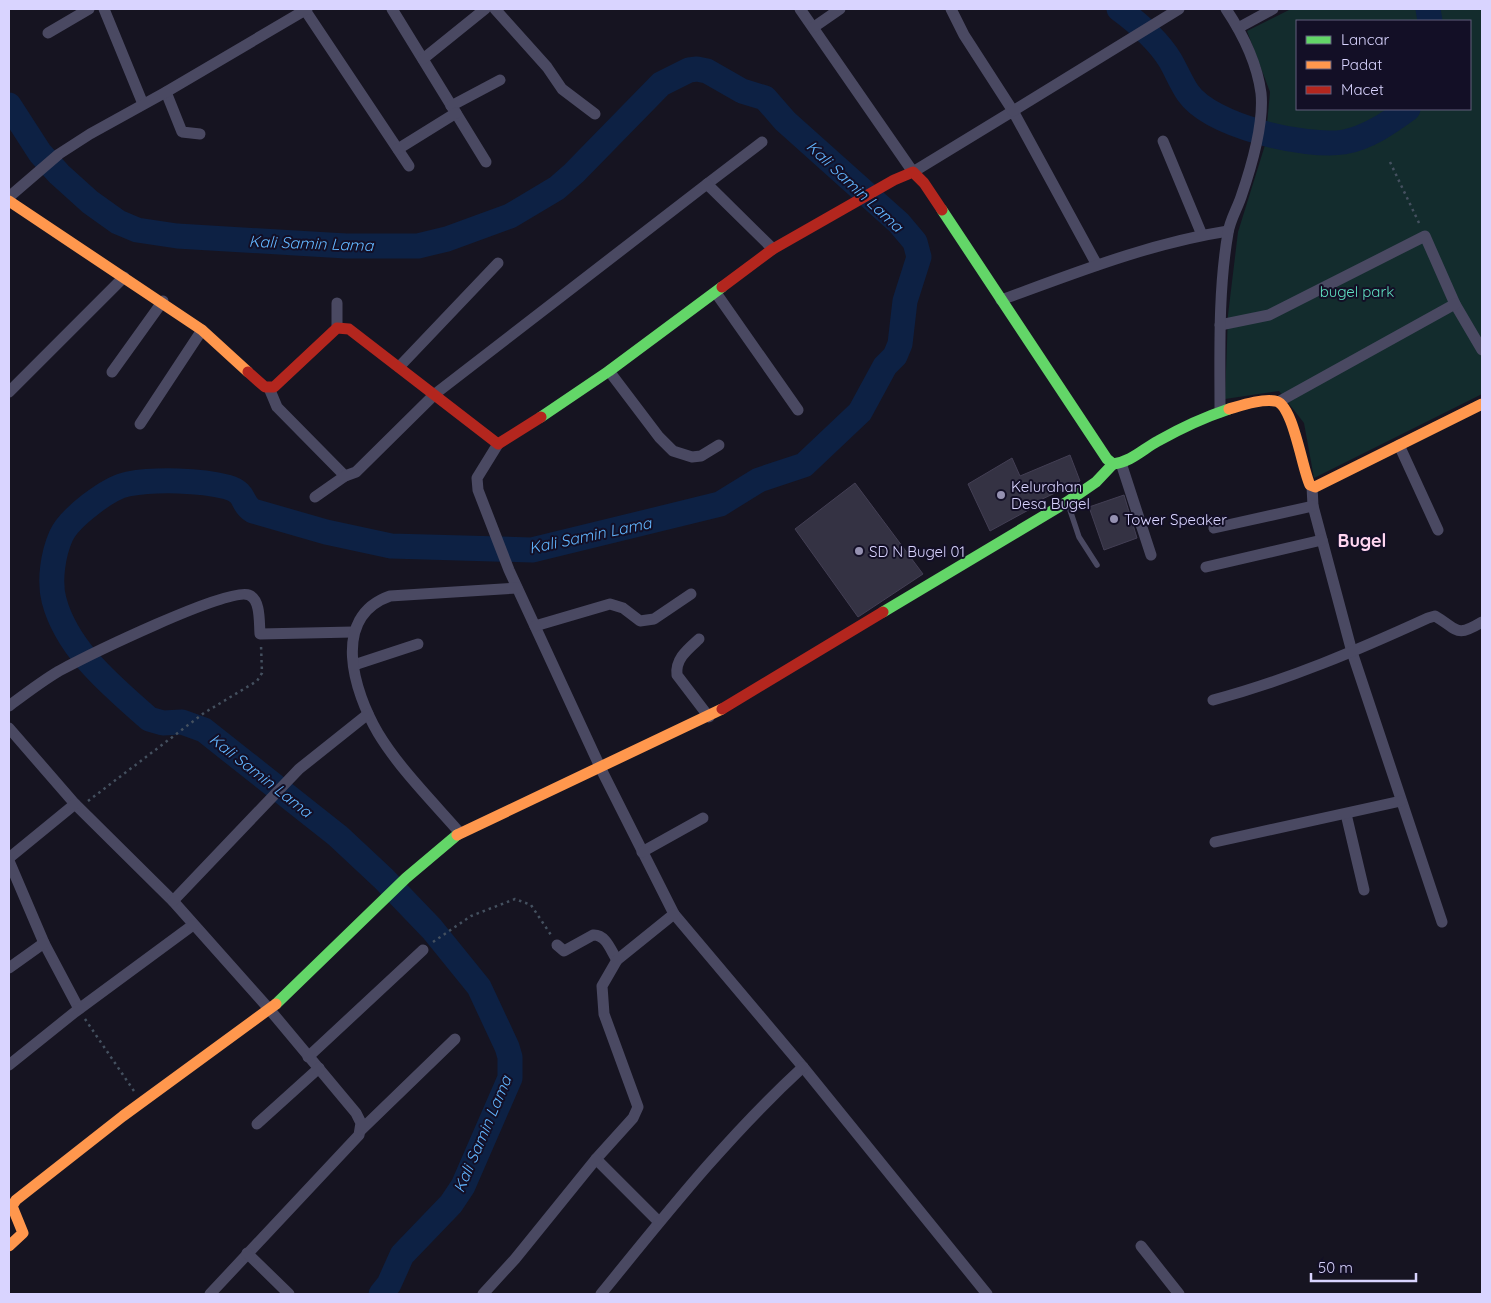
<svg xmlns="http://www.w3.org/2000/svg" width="1491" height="1303" viewBox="0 0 1491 1303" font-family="Quicksand,sans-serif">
<rect width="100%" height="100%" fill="#161421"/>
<path fill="#132c2d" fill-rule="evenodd" d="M1291,9H1482V394L1314,478L1304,423L1279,391L1225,399L1228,315L1238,232L1265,145L1270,92L1247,31ZM1297,21H1470V109H1297Z"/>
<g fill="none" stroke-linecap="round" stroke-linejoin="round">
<g stroke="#0d2144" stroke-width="25">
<path d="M1119,9C1138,23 1157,39 1170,60C1176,70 1181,83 1188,93C1211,126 1305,148 1344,142C1367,138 1389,123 1408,109"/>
<polyline points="1428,9 1430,21"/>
<path d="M9,105L40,153L59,174L90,202L118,222L137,230L177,236L346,246H418L447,239L510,216L557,188L574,173L661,84L689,70L697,69L707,71L742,91L765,98L785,121L899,223L915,242L919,257L905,301L900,344L895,356L885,366L860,412L804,465L759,480L720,504L532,550L391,546L326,532L253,511C240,504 248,493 227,487C200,480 156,479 128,484C108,488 69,518 61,536C53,554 49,581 54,600C67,650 112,686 149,719L163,723L182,722L204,730L338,836L384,879L432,929L479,987L507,1047L510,1057V1078L463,1186L451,1204L402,1255L389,1284L381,1294"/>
</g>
</g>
<g fill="#343243" stroke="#433f54">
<polygon points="1070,455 1080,481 1032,504 1034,507 990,531 968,484 1012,458 1020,476"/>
<polygon points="855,483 923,574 858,617 795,529"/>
<polygon points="1124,495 1137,538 1104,550 1089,507"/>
</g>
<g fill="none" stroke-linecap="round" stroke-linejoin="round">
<g stroke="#44505f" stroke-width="2.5" stroke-dasharray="2.5 4" stroke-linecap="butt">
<polyline points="1390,162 1420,225"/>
<polyline points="88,801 204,713 257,681 262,673 261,645"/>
<polyline points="433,942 471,916 515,899 531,905 551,935"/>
<polyline points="85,1019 134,1091"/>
</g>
<polyline stroke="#4a4962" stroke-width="5.5" points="1068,504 1079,537 1097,565"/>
<g stroke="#4a4962" stroke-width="11">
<polyline points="104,9 143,104"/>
<polyline points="392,9 486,162"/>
<polyline points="495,9 547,67 562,89 595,114"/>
<polyline points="800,9 913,172 1013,111 1097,265"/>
<polyline points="951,9 964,35 1013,111 1179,9"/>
<polyline points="305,10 409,166"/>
<polyline points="814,27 840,9"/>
<polyline points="1238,28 1273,9"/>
<polyline points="48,33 89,9"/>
<polyline points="423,59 485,9"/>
<polyline points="166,92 182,132 200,134"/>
<polyline points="451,106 500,80"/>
<polyline points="1163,141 1202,235"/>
<polyline points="398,149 456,113"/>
<polyline points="707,184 762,142"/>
<polyline points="9,197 59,154 90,134 166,92 307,9"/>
<polyline points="716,293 798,410"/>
<path d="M1001,300C1075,273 1150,243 1228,231"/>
<polyline points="1220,325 1269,315 1425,236 1455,304 1482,350"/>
<polyline points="337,328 337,303"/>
<polyline points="399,367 498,263"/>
<polyline points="609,371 659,437 673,451 692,457 701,456 719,445"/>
<polyline points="112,372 163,301"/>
<polyline points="269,388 277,407 345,476"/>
<polyline points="9,392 124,277"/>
<polyline points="1280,401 1455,304"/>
<path d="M1220,412C1220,352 1218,291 1228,233C1230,220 1237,209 1241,197C1251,168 1264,123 1261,93C1257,63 1242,33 1226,9"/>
<polyline points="140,424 202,330"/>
<polyline points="498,444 477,478 478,490 509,570 601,769 674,914 803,1067 987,1294"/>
<polyline points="1399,445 1438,530"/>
<polyline points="1121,463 1151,555"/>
<polyline points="1312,486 1313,506 1352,652 1442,922"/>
<polyline points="315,497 345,476 356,472 435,394 707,184 773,249"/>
<polyline points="1214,528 1313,506"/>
<polyline points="1206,567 1322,540"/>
<polyline points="535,626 610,604 623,608 640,621 654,619 691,594"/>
<path d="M699,639C688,649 675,659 677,675L709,717"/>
<polyline points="354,665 418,644"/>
<path d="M1213,700C1288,680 1358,650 1428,618L1435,616C1459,630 1455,638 1482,622"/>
<path d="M9,706C25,694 42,681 59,671C85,657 229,586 249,595C261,600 259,623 260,634L353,632"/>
<polyline points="9,728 75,804 173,901 270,1010 356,1113 361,1123 359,1135 210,1294"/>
<polyline points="1346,814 1364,890"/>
<path d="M460,833C433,802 399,768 378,733C354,692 330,617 390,596L517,588"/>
<polyline points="1215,842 1401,801"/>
<polyline points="642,852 703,818"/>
<polyline points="9,858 75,804"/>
<polyline points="9,861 44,943 79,1009"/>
<polyline points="173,901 299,769 368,714"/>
<path d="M557,945L564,951L593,935C606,934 611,951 617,960"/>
<polyline points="9,968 44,943"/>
<polyline points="308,1057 423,950"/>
<polyline points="9,1065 75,1012 193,925"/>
<polyline points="257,1124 319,1068"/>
<polyline points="361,1130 455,1039"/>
<polyline points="659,1222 596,1159 633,1118 638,1107 604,1014 602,986 617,960 674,914"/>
<polyline points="1141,1246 1179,1294"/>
<polyline points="247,1253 289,1294"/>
<polyline points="483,1294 515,1259 596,1159"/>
<path d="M601,1294C667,1213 726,1138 803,1067"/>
</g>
<g stroke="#63d668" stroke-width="11">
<path d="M942,210L1107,459L1113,464C1131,462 1143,449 1158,441C1181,428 1205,417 1229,409"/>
<polyline points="541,417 609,371 722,287"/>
<polyline points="883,612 1067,502 1096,482 1113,464"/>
<polyline points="276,1004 406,878 457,835"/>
</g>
<g stroke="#ff974d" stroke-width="11">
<polyline points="9,201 202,330 248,372"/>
<path d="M1229,409C1243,405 1261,399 1275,401C1293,403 1302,469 1310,485L1315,487L1482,404"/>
<polyline points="457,835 722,709"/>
<polyline points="9,1246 23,1233 12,1206 16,1200 123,1116 276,1004"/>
</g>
<g stroke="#b3261e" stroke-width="11">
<polyline points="722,287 773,249 894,180 913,172 924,183 942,210"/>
<polyline points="248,372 265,387 274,387 337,328 349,329 498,444 541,417"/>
<polyline points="722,709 883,612"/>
</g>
</g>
<g fill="#9591b1" stroke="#130f26" stroke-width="2">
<circle cx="1001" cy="495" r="5"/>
<circle cx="1114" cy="519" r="5"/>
<circle cx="859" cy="551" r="5"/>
</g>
<g text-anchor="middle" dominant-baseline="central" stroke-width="4" stroke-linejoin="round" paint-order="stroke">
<g font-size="15" fill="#5fe0c0" stroke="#130f26">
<text x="1357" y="291">bugel park</text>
</g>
<g font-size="15" fill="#d9d4ff" stroke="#130f26" text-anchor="start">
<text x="1011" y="486">Kelurahan<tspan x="1011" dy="17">Desa Bugel</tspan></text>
<text x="1124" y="519">Tower Speaker</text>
<text x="869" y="551">SD N Bugel 01</text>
</g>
<g font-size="16" font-style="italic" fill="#62b6ff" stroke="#130f26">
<text transform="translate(855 186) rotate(43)">Kali Samin Lama</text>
<text transform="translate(311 243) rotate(2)">Kali Samin Lama</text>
<text transform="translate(590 535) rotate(-12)">Kali Samin Lama</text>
<text transform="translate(261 775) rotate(38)">Kali Samin Lama</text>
<text transform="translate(482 1134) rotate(-67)">Kali Samin Lama</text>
</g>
<g font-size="18" font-weight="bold" fill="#ffd6f0" stroke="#130f26">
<text x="1362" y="540">Bugel</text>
</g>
</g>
<rect width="1491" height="1303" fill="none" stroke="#d9d4ff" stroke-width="20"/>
<rect x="1296" y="20" width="175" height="90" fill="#130f26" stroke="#625e7d"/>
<rect x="1306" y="36" width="25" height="8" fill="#63d668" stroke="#625e7d"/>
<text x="1341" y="45" font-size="15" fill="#d9d4ff">Lancar</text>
<rect x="1306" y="61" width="25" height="8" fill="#ff974d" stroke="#625e7d"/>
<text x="1341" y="70" font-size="15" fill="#d9d4ff">Padat</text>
<rect x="1306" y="86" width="25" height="8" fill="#b3261e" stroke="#625e7d"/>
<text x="1341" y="95" font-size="15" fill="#d9d4ff">Macet</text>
<path d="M1311 1273v8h105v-8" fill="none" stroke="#d9d4ff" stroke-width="2.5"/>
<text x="1318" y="1273" font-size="15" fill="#d9d4ff" stroke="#130f26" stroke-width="4" paint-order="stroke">50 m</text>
</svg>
